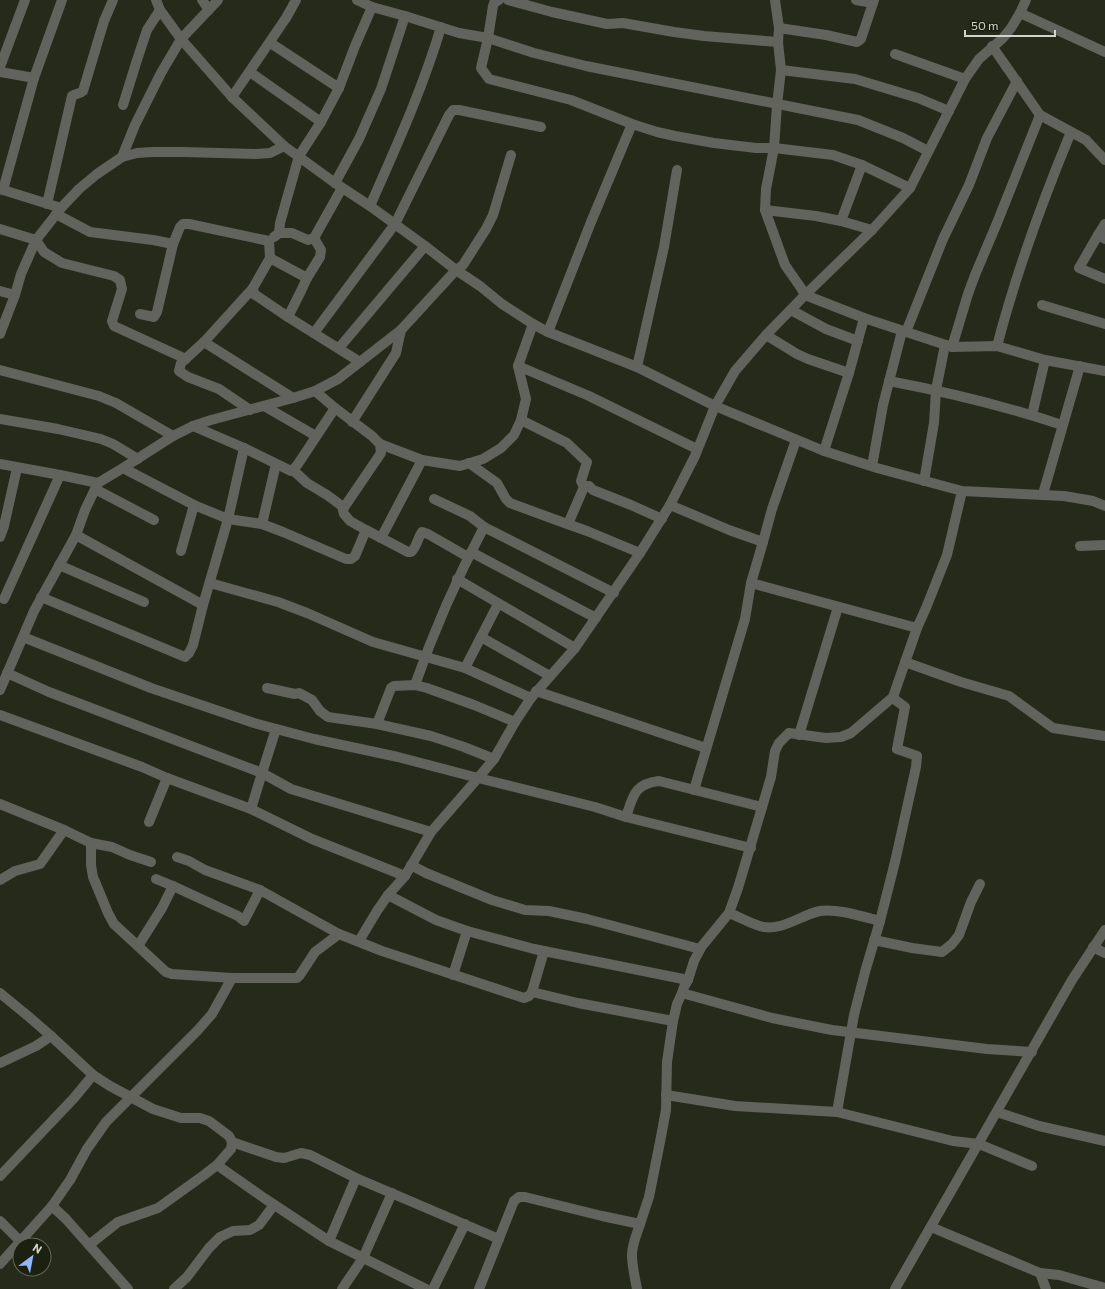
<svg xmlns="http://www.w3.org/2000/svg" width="1105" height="1289" viewBox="0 0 1105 1289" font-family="Commissioner,sans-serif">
<rect width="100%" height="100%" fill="#252a1b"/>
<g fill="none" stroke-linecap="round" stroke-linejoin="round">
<g stroke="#61635c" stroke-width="10">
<polyline points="156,0 160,10 181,39 232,97 284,146 335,183 370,206 425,246 456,270 480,286 502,304 533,324 548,332 637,367 715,406 824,451 877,468 962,491 1064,496 1093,501 1105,506"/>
<polyline points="202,0 209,10"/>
<polyline points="357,0 372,7 405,16 459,33 488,38 534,53 586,66 858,120 903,138 928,151"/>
<polyline points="499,0 494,3 493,6 488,38 481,68 489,79 571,100 632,124 657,132 675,136 714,143 756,148 774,148 833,155 862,165 910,188"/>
<polyline points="508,0 552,12 607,24 623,23 674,32 704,36 778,42"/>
<polyline points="856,0 873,3"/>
<polyline points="1026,0 1020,13 1011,28 1003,38 979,59 965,79 910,188 872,230 805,295 864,318 952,347 997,346 1045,360 1105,371"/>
<polyline points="1020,13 1105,52"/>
<polyline points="779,28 826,35 857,42 861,39 874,0"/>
<polyline points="269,44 272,44 339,88"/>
<polyline points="992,46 1040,115 1086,140 1105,160"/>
<polyline points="895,54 965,79"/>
<polyline points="0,67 25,0"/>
<polyline points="781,70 855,79 918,98 949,111"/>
<polyline points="0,72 34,78"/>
<polyline points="250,72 321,122"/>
<polyline points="232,97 286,18 296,0"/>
<polyline points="123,105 137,60 147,30 160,10"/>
<polyline points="122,157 135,125 161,73 181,39 218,0"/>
<polyline points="335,183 359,139 381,89 405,16"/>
<polyline points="0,189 61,208"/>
<polyline points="3,190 34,78 62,0"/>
<path d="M47,204L72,96C76,93 80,94 83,91L104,21L113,0"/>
<path d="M370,206C396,147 423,88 441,27"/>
<polyline points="765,210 816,216 841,221 872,230"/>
<polyline points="56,214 90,232 153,240 173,244 157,312 154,317 140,314"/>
<polyline points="841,221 862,165"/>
<polyline points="0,229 36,240 44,252 62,263 114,276 120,280 122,289 112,321 114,326 186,359"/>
<polyline points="279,233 280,223 299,156 321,122 339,88 355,46 372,7"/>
<polyline points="1098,235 1105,224"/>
<polyline points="274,237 279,233 292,233 308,240 314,238 342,188"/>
<polyline points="1105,239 1098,235 1079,268 1105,279"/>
<polyline points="269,241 270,258 253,288 254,294 288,317 360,362"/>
<polyline points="173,244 180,227 183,224 189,224 269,241"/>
<polyline points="270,258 307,278"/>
<polyline points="0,291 15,295"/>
<polyline points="1042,305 1105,324"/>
<polyline points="791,310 826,329 858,341"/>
<polyline points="288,317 301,291 307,278 320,257 321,250 314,238"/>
<polyline points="548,332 591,222 632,124"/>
<polyline points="906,332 943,239 969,185 987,138 1017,81"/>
<polyline points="314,333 395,224 449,115 453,110 459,110 541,127"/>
<polyline points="0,334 15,295 21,274 36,240 61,208 79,189 97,174 122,157 137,153 153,152 183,152 256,154 270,153 284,146"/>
<polyline points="766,335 797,354 808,359 849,373"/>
<polyline points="204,342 293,398"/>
<path d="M997,346C1016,273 1042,202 1071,132"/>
<polyline points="952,347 968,294 975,275 997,223 1040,115"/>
<polyline points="339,348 425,246"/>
<polyline points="518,366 589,396 697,449"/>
<polyline points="637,367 664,247 677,170"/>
<polyline points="0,370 99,396 116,403 173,436"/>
<path d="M889,381C947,392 1005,406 1062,425"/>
<polyline points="315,391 335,408 372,436 380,444 381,453 343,509"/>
<polyline points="264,406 316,436"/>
<polyline points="250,410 219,389 188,377 179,371 181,363 204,342 253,288"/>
<polyline points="1032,415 1045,360"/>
<polyline points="0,419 58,429 101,439 113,444 138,459"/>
<polyline points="521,420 567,443 587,462 581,481 584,487 589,486 593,490 631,505 662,519"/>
<polyline points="352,422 396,353 401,330"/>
<polyline points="193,426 244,448 291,471 293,470 298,464 335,408"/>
<polyline points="380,444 422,460 460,466 483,459 501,448 514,435 521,420 526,399 518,366 533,324"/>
<polyline points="824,451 849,373 864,318"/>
<polyline points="469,463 497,483 506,499 510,503 559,521 587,531 640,553"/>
<polyline points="0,464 60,475 98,483 123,468 173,436 193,426 211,420 293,398 315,391 338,379 401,330 456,270 463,265 486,229 493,215 511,155"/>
<polyline points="872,466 883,405 902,331"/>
<path d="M123,468L194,505L228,519L262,524L283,532L346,559H351L355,556L366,530L408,552H411C417,547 417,539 422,532L428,534L468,557"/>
<polyline points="293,470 307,483 327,495 342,506 344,514 350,521 366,530"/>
<polyline points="924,481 934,423 936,390 945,345"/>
<polyline points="95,489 154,520"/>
<polyline points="962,491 947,555 926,608 917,628 893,697 851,733 841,737 826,738 789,733 779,743 775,751 771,777 738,888 729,913 702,946 694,961 688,980 684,987 682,993 772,1018 832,1030 987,1049 1032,1052"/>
<polyline points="1043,494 1080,366"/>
<polyline points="434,499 470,516 484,527 614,593"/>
<polyline points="670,505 729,530 763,542 772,509 796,440"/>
<polyline points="262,524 276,464"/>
<polyline points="568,524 584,487"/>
<polyline points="76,535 203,605"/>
<polyline points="0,537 4,526 17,468"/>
<polyline points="381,538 422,460"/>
<polyline points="1080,546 1105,545"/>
<polyline points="181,551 194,505"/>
<polyline points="471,552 596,618"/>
<polyline points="59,565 144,602"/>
<polyline points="457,579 575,648"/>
<polyline points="210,583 278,602 307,613 373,642 465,668 531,698"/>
<polyline points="751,583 917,628"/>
<polyline points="41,597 185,657 189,653 193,645 203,605 228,519 244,448"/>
<polyline points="4,599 60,475"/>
<polyline points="23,637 151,688 254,723 314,739 398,757 478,778 494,759 515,722 531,698 575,648 640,553 670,505 695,456 715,406 735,371 766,335 805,295 801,288 785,265 765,210 766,189 774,148 777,105 781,70 778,42 779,28 775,0"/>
<polyline points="481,637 550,676"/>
<polyline points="905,662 961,682 1009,696 1053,728 1105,736"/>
<polyline points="465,668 498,604"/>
<polyline points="7,673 49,692 262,773 251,809"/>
<path d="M415,685C434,630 457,578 484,527"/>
<polyline points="267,688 295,694 299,693 312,700 320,711 328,717 377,724 431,736 464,747 494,759"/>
<polyline points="0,690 34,611 76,535 85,510 98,483"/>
<polyline points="536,691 706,748"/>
<polyline points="0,715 142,767 167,778 251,809 312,839 405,876"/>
<polyline points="377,724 391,688 394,686 415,685 427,688 474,705 515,722"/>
<polyline points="276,729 262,773 291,789 431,832"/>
<polyline points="799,735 838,607"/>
<polyline points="694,790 745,619 751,583 763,542"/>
<polyline points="0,804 64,830 91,843 112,847 130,855 151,862"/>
<path d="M626,817C633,796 634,784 659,781L762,807"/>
<polyline points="149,822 167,778"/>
<polyline points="91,843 91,865 93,877 108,913 114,924 166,972 172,974 232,978 297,978 300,975 315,952 339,934"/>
<polyline points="177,857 189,861 205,870 260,890 339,934 382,951 524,998 529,996 532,992 544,951"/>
<polyline points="411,865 426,873 492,900 525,910 549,911 587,919 700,949"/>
<polyline points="0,880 15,871 40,864 64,830"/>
<polyline points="173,886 238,916 244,921 260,890"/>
<polyline points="388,895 436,920 467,931 534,949 688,980"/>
<path d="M729,913C740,917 753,925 764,927C784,930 801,915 820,911C836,908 864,917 880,921"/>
<polyline points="874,940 912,948 942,952 952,944 959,935 971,902 980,884"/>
<polyline points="359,941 377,911 388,895 405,876 431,832 478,778 595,807 626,817 751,848"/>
<polyline points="138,946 162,908 173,886 156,879"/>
<polyline points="1093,947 1105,953"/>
<polyline points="453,975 467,931"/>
<polyline points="532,992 578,1003 673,1021"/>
<polyline points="0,993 28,1016 51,1036"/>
<polyline points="0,1063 36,1046 51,1036 93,1075 110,1086 153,1109 181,1118 200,1118 209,1121 229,1136 232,1142 231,1149 217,1165 204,1175 158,1208 118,1222 89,1245"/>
<polyline points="666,1095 735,1106 837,1112 854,1015 865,972 880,921 895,862 916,767 917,756 897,749 905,707 894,699 893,697"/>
<polyline points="837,1112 953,1141 979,1144 1032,1166"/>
<polyline points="997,1112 1039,1126 1105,1141"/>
<polyline points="232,1142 276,1157 284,1158 301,1153 310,1155 356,1178 499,1239"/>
<polyline points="217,1165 264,1198 329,1241 426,1289"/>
<polyline points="0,1176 74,1098 93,1075"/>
<polyline points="52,1206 66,1219 128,1289"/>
<polyline points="0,1221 21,1242"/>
<polyline points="931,1227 1040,1273 1046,1289"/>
<polyline points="329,1241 356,1178"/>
<polyline points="0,1264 52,1206 70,1180 87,1149 106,1122 198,1030 212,1014 232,978"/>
<polyline points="1040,1273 1059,1275 1105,1288"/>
<polyline points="174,1289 187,1277 209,1248 220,1237 233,1231 250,1230 259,1225 274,1205"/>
<polyline points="342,1289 363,1258 392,1193"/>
<polyline points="433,1289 465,1224"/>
<polyline points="479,1289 514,1201 519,1197 525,1197 602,1216 640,1224 649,1197 660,1142 666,1110 667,1062 673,1021 677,1004 682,993"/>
<path d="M637,1289C635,1278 632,1266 632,1255C632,1244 637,1234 640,1224"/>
<polyline points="895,1289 1072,980 1105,930"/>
</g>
</g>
<g transform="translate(32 1257) rotate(32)"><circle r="19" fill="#1c2011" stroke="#64685b"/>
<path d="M0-3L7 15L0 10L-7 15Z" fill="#8eb9fd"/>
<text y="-6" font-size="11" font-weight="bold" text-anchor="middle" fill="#d1d4ca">N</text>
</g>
<path d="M965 30v6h90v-6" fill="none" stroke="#d1d4ca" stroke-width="2"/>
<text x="971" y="30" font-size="12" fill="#d1d4ca" stroke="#1c2011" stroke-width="3" paint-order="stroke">50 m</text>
</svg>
